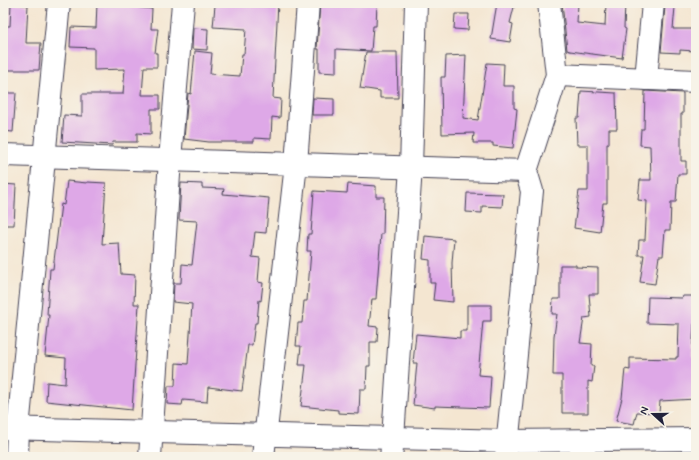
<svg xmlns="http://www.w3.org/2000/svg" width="699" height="460" viewBox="0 0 699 460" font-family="Mynerve,sans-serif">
<rect width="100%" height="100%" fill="#f7f3e8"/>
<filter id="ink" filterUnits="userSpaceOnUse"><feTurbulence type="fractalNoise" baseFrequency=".025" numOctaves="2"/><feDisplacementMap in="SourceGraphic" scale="8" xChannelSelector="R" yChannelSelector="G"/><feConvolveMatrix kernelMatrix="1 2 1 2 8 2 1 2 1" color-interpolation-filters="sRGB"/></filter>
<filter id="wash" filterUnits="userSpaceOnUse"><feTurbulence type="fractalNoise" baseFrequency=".012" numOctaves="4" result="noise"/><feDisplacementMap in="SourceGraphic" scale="16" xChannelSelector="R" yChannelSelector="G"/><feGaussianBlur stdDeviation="0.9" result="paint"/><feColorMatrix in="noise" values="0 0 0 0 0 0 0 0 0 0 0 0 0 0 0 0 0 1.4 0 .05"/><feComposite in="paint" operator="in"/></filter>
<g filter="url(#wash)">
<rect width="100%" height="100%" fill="#f4e6d1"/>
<g id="blocks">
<g fill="#dea8e7">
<polygon points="97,3 114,3 114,5 152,9 151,29 158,29 155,53 157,53 157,67 144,67 142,95 160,95 160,109 151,109 151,134 137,133 137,142 113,142 112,145 62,142 64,115 82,116 82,94 123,94 125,69 94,70 94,48 70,47 71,27 96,28"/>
<polygon points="217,3 278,3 273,98 281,99 280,118 272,117 271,139 254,138 254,142 209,142 184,139 188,93 191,94 195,51 212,53 210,74 240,76 242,54 244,54 246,29 213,27 215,5 217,6"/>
<polygon points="320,3 377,3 376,26 373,26 371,51 336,49 336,73 319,72 319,49 317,49"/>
<polygon points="497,3 515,3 510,23 513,24 510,42 491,39"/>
<polygon points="562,3 578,3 577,23 605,26 606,3 625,3 624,28 626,29 622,58 570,51 567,50"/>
<polygon points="11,4 28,5 26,43 41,43 39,70 3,70 4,26 10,26"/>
<polygon points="665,6 675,7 673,29 694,29 694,51 680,50 680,53 661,52"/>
<polygon points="455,14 469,14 468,30 454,29"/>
<polygon points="193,28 208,29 207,50 192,49"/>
<polygon points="366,52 397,52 398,98 380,98 380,91 360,88"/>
<polygon points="466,55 463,118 478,120 487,63 504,64 503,86 514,86 514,108 517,109 513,148 493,146 493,143 473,143 474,133 442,134 441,77 445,77 446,56"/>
<polygon points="581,91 616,93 617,129 609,129 609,144 607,144 607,203 603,203 600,232 574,228 579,191 588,191 588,145 577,145 576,118 579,118"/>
<polygon points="645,91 683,93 683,114 681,114 681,161 686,161 686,174 678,174 676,202 671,202 670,230 665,230 663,256 659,256 655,284 640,282 644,255 638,255 639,240 645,240 647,201 638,200 640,180 651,180 650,146 640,145 641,129 644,129"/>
<polygon points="3,93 16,93 13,132 3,131"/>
<polygon points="313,98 334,99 334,115 312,115"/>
<polygon points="67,181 87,183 87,182 106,183 102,244 119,243 121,274 135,275 134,304 139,304 132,410 46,401 47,382 65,384 66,358 45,356 49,315 47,315 50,269 53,269 61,204 64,205"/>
<polygon points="181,183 202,184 202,188 224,189 223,194 269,198 266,233 255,232 252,257 260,258 258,282 263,283 261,301 259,300 257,323 255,323 252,345 248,345 242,391 208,387 207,402 183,400 182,405 167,404 168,386 175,386 176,363 188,364 192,304 173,302 174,283 181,283 182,264 192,265 197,221 179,220"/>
<polygon points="3,184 16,185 14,225 3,225"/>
<polygon points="348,184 376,186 376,197 384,197 383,234 381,234 376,299 372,299 369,326 378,327 377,342 370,342 370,366 367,366 366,389 360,389 359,414 338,413 338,410 301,406 306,365 299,365 301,346 296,346 298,323 302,323 304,301 307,301 311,251 307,251 308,234 311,234 314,191 347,193"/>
<polygon points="467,193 503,194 502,207 482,206 482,213 466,212"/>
<polygon points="425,236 454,239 452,263 453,302 433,300 435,283 430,283 430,260 423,259"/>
<polygon points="560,265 576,265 576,267 598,268 598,294 589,294 591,317 584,318 580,343 592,344 591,366 594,366 592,382 588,381 588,413 562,413 562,375 553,375 554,336 557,314 552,314 553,299 560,299"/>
<polygon points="683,296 696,296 696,324 694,324 692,357 696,357 696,399 660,401 659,413 637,412 634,424 616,421 622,398 625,369 630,370 630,358 676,359 676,357 678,357 679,324 647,323 648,297 682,298"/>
<polygon points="467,305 491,305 491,321 483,321 478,375 491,376 489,408 435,406 435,408 413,405 417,363 413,363 416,334 460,338 460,331 467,331"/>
</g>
</g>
</g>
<g filter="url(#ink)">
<use href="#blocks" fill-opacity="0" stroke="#423f52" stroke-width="1"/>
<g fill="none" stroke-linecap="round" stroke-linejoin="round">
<g stroke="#423f52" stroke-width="24">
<g id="minor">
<polyline points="557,75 696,81"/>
<polyline points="646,79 653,3"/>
<polyline points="3,155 526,171"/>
<polyline points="3,428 508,441 696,439"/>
<polyline points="17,457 18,429 59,3"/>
<polyline points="150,457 170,160 183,3"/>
<polyline points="263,457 296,164 308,3"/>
<polyline points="391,457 393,438 411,167 416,3"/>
<polyline points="506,457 532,191 526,171 557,75 549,3"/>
</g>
</g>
<use href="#minor" stroke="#fff" stroke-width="22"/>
</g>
</g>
<rect width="699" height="460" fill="none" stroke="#f7f3e8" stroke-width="16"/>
<g transform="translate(653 414) rotate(291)" stroke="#f7f3e8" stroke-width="3" paint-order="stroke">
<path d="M0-3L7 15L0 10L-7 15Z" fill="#22223b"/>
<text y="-6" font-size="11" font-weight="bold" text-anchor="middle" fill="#22223b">N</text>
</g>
</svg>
